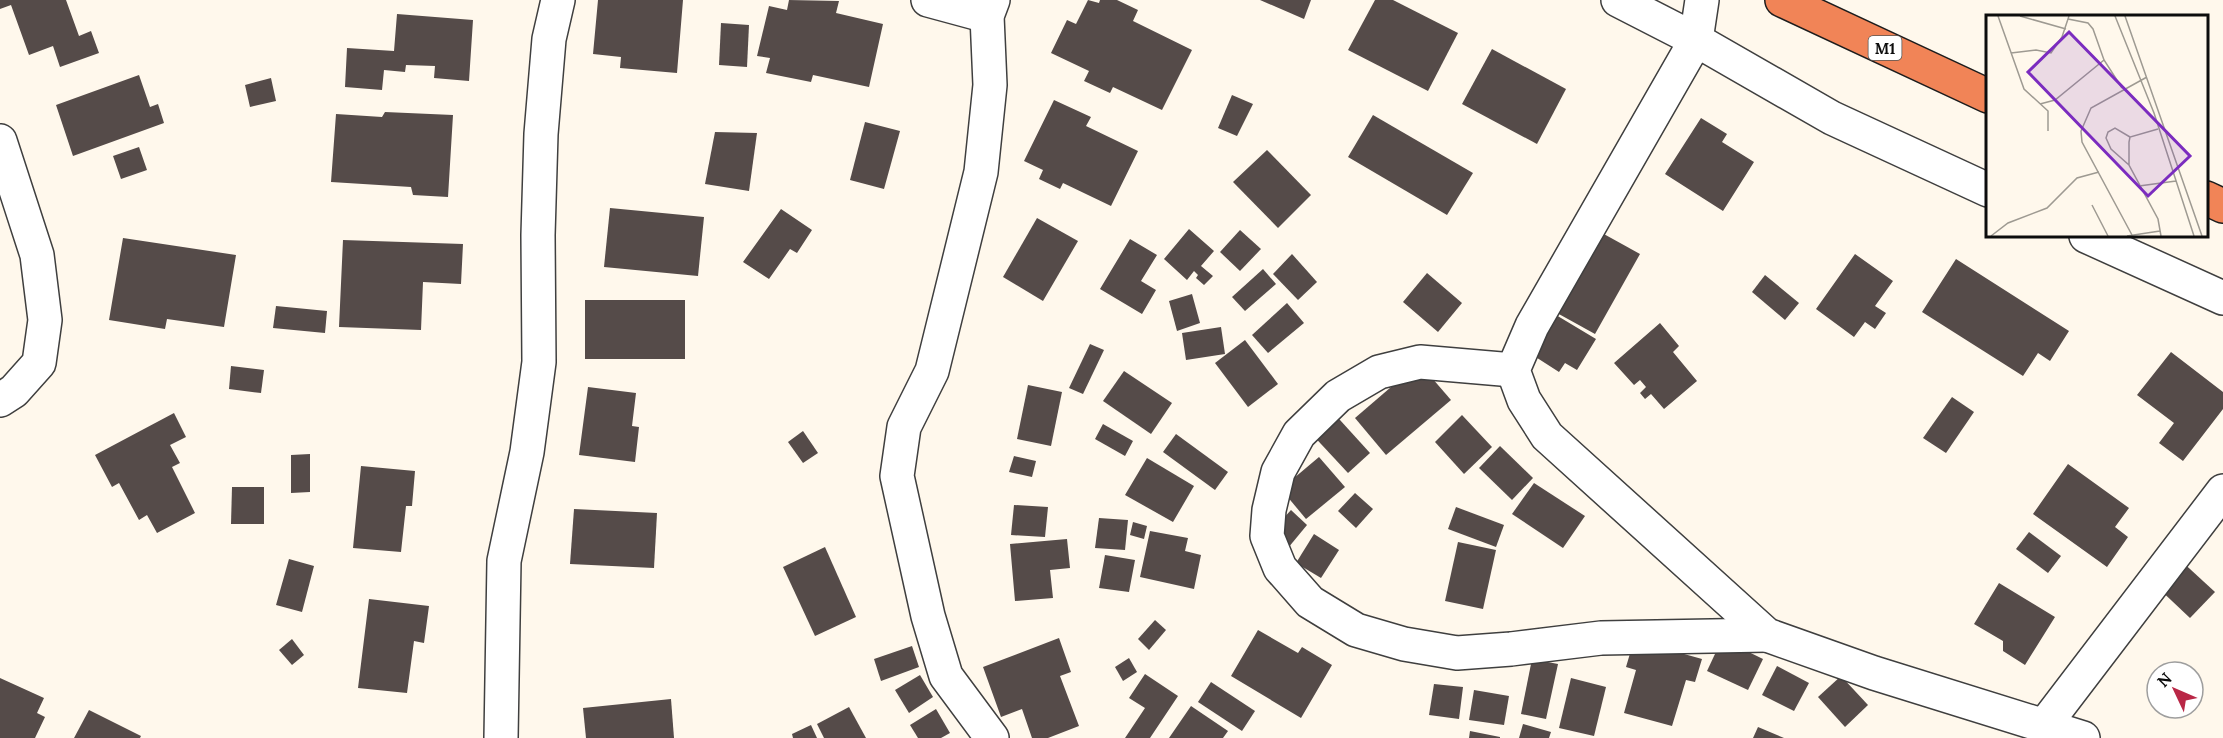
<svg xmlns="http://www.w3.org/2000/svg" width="2223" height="738" viewBox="0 0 2223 738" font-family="Lora,serif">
<rect width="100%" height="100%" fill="#fff8ec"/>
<g fill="#554b49">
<polygon points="0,0 66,0 79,36 91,31 99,53 60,67 53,46 29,55 11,5 0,9"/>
<polygon points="598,0 683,0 677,73 620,68 621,57 593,54"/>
<polygon points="789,0 839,1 836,13 883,24 869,87 813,75 811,82 766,73 770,58 757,56 769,6 787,10"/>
<polygon points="1088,0 1099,3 1100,0 1117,0 1138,10 1133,21 1192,50 1162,110 1113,87 1110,93 1084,81 1089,71 1051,53 1067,20 1076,24"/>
<polygon points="1260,0 1311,0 1304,19"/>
<polygon points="1375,0 1393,0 1458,33 1428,91 1348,50"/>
<polygon points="397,14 473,20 469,81 434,78 435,66 406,65 405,72 384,70 382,90 345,87 347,48 394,51"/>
<polygon points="721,23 749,25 747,67 719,65"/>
<polygon points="1492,49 1566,89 1537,144 1462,104"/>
<polygon points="139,75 150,107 158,104 164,123 73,156 56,105"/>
<polygon points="271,78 276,101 250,107 245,85"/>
<polygon points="1232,95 1253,104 1237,136 1218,128"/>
<polygon points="1054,100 1091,117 1086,126 1138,151 1111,206 1063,183 1060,189 1039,179 1043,170 1024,161"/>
<polygon points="385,112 453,115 448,197 413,195 411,187 331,182 336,114 382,117"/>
<polygon points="1373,115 1473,173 1447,215 1348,157"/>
<polygon points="1701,118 1727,134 1722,142 1754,162 1723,211 1665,174"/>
<polygon points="865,122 900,131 884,189 850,180"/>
<polygon points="715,132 757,133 749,191 705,184"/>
<polygon points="139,147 147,170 121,179 113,156"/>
<polygon points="1267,150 1311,195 1278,228 1233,182"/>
<polygon points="610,208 704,217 698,276 604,267"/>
<polygon points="781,209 812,230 797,253 790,249 769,279 743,262"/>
<polygon points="1037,218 1078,241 1043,301 1003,277"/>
<polygon points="1593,228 1640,254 1595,334 1548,308"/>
<polygon points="1189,229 1214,251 1201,266 1213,276 1204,285 1196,278 1198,275 1194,271 1187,280 1164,259"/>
<polygon points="1240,230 1261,249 1240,271 1220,252"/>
<polygon points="123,238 236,255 224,327 167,319 165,329 109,320"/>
<polygon points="1130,239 1157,255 1141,281 1156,290 1142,314 1100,289"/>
<polygon points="343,240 463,244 461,284 423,282 421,330 339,327"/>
<polygon points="1292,254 1317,282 1298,300 1273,274"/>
<polygon points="1855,254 1893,281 1875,306 1886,313 1875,329 1865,322 1854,337 1816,309"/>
<polygon points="1956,259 2069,331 2050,361 2038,353 2023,376 1922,312"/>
<polygon points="1263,269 1276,284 1245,311 1232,297"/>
<polygon points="1427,273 1462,303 1438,332 1403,302"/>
<polygon points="1765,275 1799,303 1785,320 1752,292"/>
<polygon points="1192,294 1200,323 1177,331 1169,301"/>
<rect x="585" y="300" width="100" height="59"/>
<polygon points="1287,303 1304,323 1268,353 1252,335"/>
<polygon points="276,306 327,311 325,333 273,328"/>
<polygon points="1556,315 1596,339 1577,370 1565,363 1559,372 1531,354"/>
<polygon points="1660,323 1679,346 1673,352 1697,381 1664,409 1651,394 1645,399 1640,393 1646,387 1640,380 1634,385 1614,363"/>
<polygon points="1221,327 1225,354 1186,360 1182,333"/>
<polygon points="1245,340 1278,384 1248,407 1215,363"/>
<polygon points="1090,344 1104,350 1083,394 1069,388"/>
<polygon points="2171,352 2223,392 2223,409 2183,461 2159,443 2174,423 2137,395"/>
<polygon points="1419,363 1451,400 1386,455 1355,418"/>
<polygon points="231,366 264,370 261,393 229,389"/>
<polygon points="1124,371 1172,403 1151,434 1103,401"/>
<polygon points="1028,385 1062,392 1051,446 1017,439"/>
<polygon points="588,387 636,393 632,426 639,427 635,462 579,455"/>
<polygon points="1952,397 1974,412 1946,453 1923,438"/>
<polygon points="1330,409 1370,453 1348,473 1308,430"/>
<polygon points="174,413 186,437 170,445 180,463 172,467 195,513 157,533 147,515 139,520 119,483 112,487 95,455"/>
<polygon points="1462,415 1492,447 1464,474 1435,442"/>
<polygon points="1103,424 1133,441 1125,456 1095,439"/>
<polygon points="803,431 818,453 803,463 788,442"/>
<polygon points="1176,434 1228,472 1215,490 1163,452"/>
<polygon points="1500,446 1533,478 1512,500 1479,468"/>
<polygon points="310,454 310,492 291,493 291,455"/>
<polygon points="1014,456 1036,461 1032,477 1009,472"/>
<polygon points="1319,457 1345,487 1306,519 1281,489"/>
<polygon points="1147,458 1194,486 1173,522 1125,495"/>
<polygon points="2068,464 2129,508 2115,527 2128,537 2107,567 2033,514"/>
<polygon points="361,466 415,471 412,506 406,506 401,552 353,548"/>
<polygon points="1534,483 1585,516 1563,548 1512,514"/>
<polygon points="232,487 264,487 264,524 231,524"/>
<polygon points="1355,493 1373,509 1356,528 1338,511"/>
<polygon points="1014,505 1048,507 1045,537 1011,535"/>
<polygon points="1456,507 1504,525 1496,547 1448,529"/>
<polygon points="574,509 657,513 654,568 570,564"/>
<polygon points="1291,510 1307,525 1288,548 1270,533"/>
<polygon points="1099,518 1128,520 1125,550 1095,548"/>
<polygon points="1133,522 1147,526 1144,539 1130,535"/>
<polygon points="1150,531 1188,538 1185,551 1201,555 1194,589 1140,577"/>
<polygon points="2029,532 2061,556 2048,573 2016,549"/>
<polygon points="1314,534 1339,550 1321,578 1296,563"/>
<polygon points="1067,539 1070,568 1050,570 1053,598 1015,601 1010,544"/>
<polygon points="1458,542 1496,550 1483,609 1445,601"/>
<polygon points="825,547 856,617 815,636 783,567"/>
<polygon points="1105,555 1135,560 1129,592 1099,588"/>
<polygon points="2178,558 2215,592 2190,618 2154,584"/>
<polygon points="289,559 314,566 302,612 276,605"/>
<polygon points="1999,583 2055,617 2025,665 2003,651 2003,641 1974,624"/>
<polygon points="369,599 429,606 424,643 414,641 407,693 358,688"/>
<polygon points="1155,620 1166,630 1149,650 1138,639"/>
<polygon points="1258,630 1298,653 1302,647 1332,665 1301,718 1231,676"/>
<polygon points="1059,638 1071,672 1060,676 1079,726 1048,738 1032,738 1022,709 1001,717 983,667"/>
<polygon points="292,639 304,655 292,665 279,650"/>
<polygon points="1722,639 1763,659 1748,690 1707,671"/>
<polygon points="1634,640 1702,659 1695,682 1686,680 1672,726 1624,713 1636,670 1626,667"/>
<polygon points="912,646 919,667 881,681 874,659"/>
<polygon points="1129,658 1137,672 1123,681 1115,667"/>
<polygon points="1532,659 1558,664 1546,719 1521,714"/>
<polygon points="1777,666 1809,683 1794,711 1762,695"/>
<polygon points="1145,674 1178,696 1150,738 1125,738 1145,708 1129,698"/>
<polygon points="920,675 933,697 909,713 895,690"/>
<polygon points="1841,676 1868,705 1845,727 1818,697"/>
<polygon points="0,678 44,698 37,713 45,717 35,738 0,738"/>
<polygon points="1571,678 1606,687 1594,736 1559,728"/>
<polygon points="1211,682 1255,711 1242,731 1198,702"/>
<polygon points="1434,684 1463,687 1459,719 1429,715"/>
<polygon points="1474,690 1509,696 1504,725 1469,720"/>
<polygon points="671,699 674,738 586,738 583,708"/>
<polygon points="1191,706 1228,731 1223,738 1169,738"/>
<polygon points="849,707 866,738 824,738 817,724"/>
<polygon points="936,709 950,733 941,738 918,738 910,725"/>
<polygon points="89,710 141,736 140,738 74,738"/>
<polygon points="1523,724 1551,732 1549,738 1519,738"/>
<polygon points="811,725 817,738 793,738 792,734"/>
<polygon points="1758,727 1784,738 1753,738"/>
<polygon points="1470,731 1500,737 1500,738 1469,738"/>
</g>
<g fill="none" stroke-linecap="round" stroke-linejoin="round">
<g stroke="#3f3f3f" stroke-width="36">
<g id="street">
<polyline points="928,0 987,16"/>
<polyline points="1618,0 1696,40 1832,118 1988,190"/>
<polyline points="1702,0 1696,40 1532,326 1513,370 1524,400 1547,436 1767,635 1874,673 2083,738"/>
<polyline points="0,141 37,255 45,320 39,363 14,391 0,400"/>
<polyline points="2086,236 2223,298"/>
<polyline points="1513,370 1420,362 1379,372 1338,396 1299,434 1278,472 1269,510 1267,536 1280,568 1310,602 1356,630 1404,644 1457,653 1511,649 1601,638 1767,635"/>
<polyline points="2043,727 2223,491"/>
<polyline points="501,738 504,561 527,452 539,362 538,235 541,134 549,39 558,0"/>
<polyline points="992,738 946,676 928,616 897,476 904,427 932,371 981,172 990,85 987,16 993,0"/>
</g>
</g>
<g stroke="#1d1d1d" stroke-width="36">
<g id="highway">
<polyline points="1782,0 1988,96"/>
<polyline points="2206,198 2223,206"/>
</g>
</g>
<use href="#street" stroke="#fff" stroke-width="33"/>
<use href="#highway" stroke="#f18457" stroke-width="33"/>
</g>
<g text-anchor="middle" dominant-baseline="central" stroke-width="6" stroke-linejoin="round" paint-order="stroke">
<rect fill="#fff" stroke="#555" stroke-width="1.5" x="1868.5" y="36" width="33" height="24" rx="4.5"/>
<g font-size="15" font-weight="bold" fill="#0c0c0c">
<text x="1885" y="48">M1</text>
</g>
</g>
<g transform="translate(1986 15)">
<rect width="222" height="222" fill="#fff8ec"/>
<path fill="none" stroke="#9e9a92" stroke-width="1.5" d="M12,1L38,74L62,96V116M34,1L80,14M129,1L168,98L208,221M139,1L216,221M82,4L102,8L107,14L118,45L136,73M25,38L50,35L65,38L76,22L83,1M54,89L69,85L118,45M172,114L144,122L143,127V150L172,204L175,221M143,150L125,134L120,123L122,117L129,113L144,122M153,171L190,166M106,190L122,221M146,220L96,127L95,116L105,93L161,62M5,221L22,208L61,193L91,163L113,157M141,221L174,216"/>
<path fill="#7b2cbf" fill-opacity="0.15" stroke="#7b2cbf" stroke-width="3" d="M83,17L204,141L162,181L42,57Z"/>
<rect width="222" height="222" fill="none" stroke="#0c0c0c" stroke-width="3"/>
</g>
<g transform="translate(2175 690) rotate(314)"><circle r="28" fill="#ffffff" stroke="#9e9e9e" stroke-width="1.5"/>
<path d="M0-4.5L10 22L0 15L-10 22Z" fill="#b92746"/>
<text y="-9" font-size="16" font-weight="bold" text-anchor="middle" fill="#0c0c0c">N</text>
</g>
</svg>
